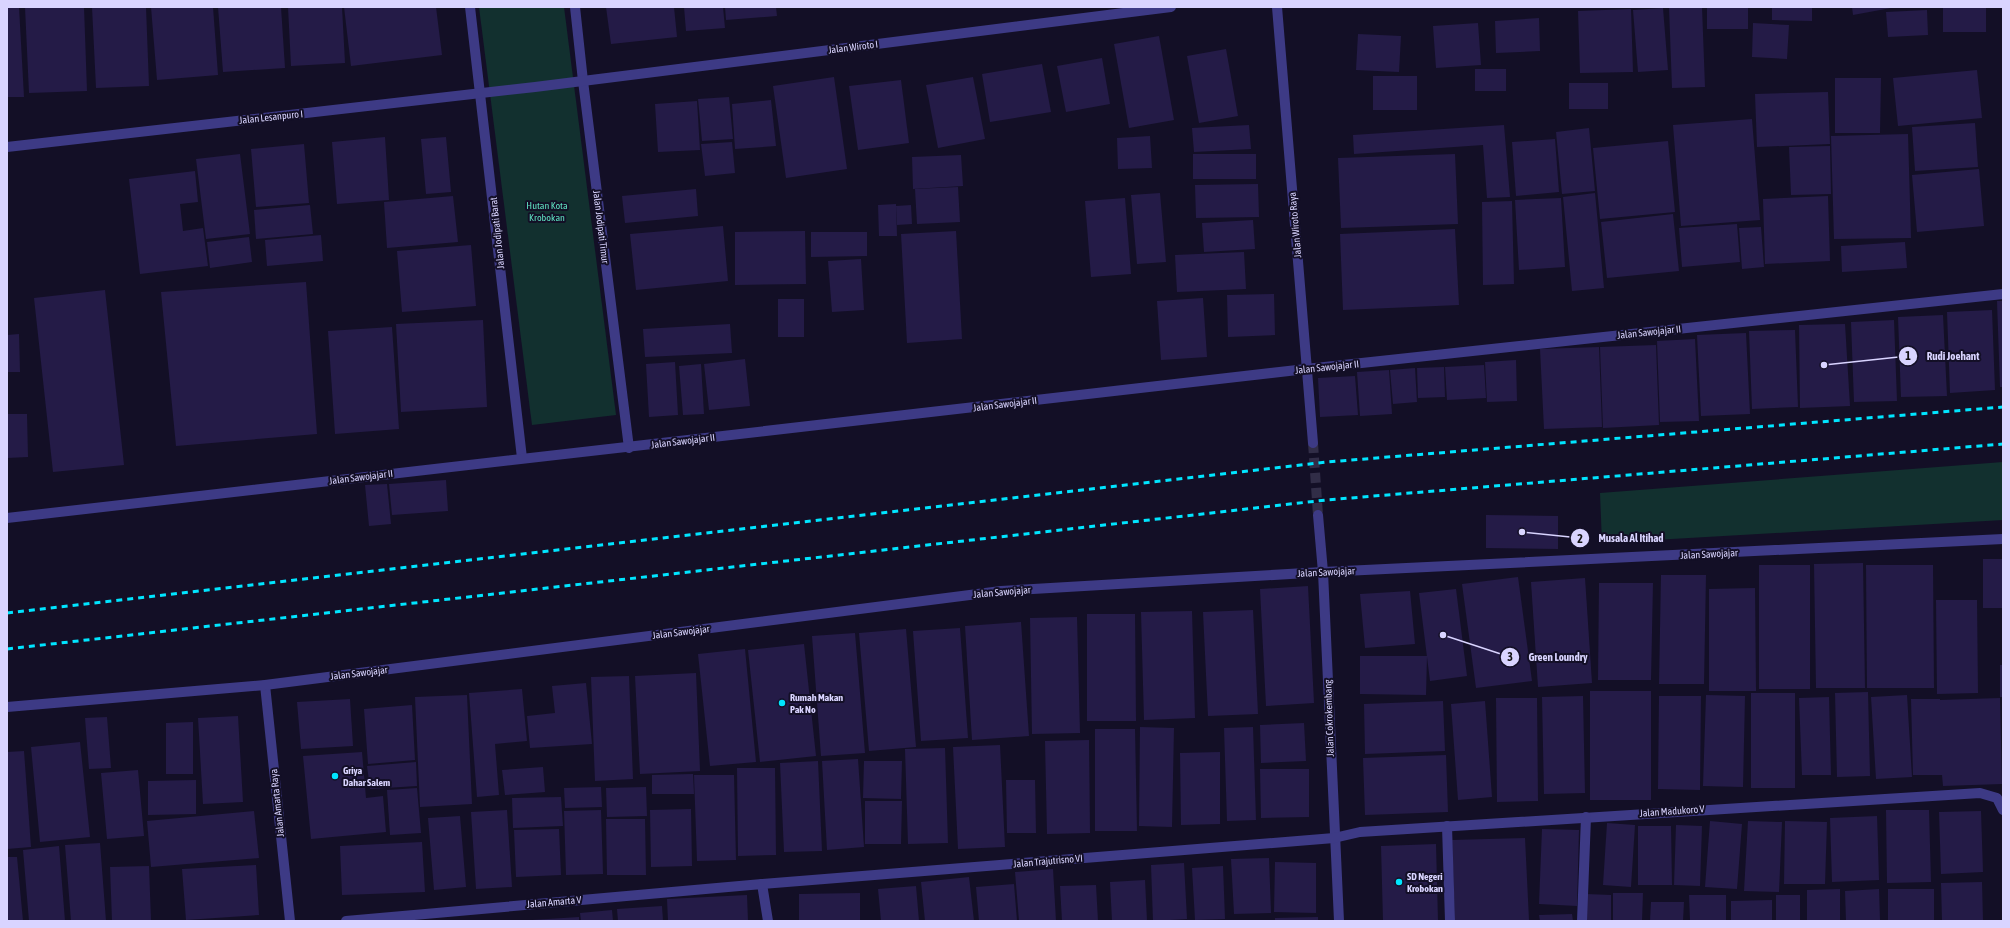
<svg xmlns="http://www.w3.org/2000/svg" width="2010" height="928" viewBox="0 0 2010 928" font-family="'Asap Condensed',sans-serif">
<rect width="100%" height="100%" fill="#130f26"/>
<g fill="#12302f">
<polygon points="479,7 564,7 616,415 532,425"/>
<polygon points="2003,462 2003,520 1602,543 1600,493"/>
</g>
<g fill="#241b47">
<polygon points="7,7 19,7 24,97 7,97"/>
<polygon points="25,7 84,7 87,91 29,93"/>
<polygon points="92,7 146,7 149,86 96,88"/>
<polygon points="151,7 213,7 218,75 157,80"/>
<polygon points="218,7 281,7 285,68 223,72"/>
<polygon points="288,7 342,7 345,63 291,66"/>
<polygon points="344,7 436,7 442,55 351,66"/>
<polygon points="606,7 674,7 677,37 611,44"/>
<polygon points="684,7 723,7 725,28 686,31"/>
<polygon points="725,7 776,7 777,16 726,20"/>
<polygon points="1669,7 1702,7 1705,87 1672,88"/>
<rect x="1707" y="7" width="41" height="22"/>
<polygon points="1772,7 1812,7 1812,21 1772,20"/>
<polygon points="1852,7 1891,7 1891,8 1853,15"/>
<polygon points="1663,8 1668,70 1638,72 1633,10"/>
<rect x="1943" y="8" width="43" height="24"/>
<polygon points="1631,9 1633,72 1580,73 1578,11"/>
<polygon points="1927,10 1928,35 1888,37 1886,12"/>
<polygon points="1539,18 1540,51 1496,53 1495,21"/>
<polygon points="1478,23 1481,65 1436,68 1433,26"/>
<polygon points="1753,23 1789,25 1787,59 1752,57"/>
<polygon points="1358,34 1401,36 1399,72 1356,70"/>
<polygon points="1159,36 1174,120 1129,128 1114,44"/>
<polygon points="1226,49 1238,116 1199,123 1187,56"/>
<polygon points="1102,58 1110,104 1066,112 1057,66"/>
<polygon points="1042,64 1051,112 990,122 982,74"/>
<rect x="1475" y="69" width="31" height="22"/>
<polygon points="1977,70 1982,118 1898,126 1893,78"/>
<rect x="1373" y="76" width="44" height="34"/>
<polygon points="834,77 847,169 786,178 773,86"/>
<polygon points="973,77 985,139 938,148 926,85"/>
<polygon points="1835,78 1881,78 1880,133 1835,133"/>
<polygon points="901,80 909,143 858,150 849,86"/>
<rect x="1569" y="83" width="39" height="26"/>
<polygon points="1828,92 1830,144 1757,147 1755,94"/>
<polygon points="729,97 733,139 702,141 698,99"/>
<polygon points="771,100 776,146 735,149 732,104"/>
<polygon points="697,101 700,150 658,152 655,104"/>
<polygon points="1752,119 1760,220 1681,226 1673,125"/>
<polygon points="1975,123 1978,167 1915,171 1912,127"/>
<polygon points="1249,125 1251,149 1194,152 1192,128"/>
<polygon points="1504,125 1510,197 1487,198 1483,145 1354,154 1353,135"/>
<polygon points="1589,128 1595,191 1562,194 1556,132"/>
<polygon points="1908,134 1911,238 1834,239 1831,136"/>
<polygon points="1150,136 1152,168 1118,169 1117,138"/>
<polygon points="385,137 389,200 337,204 332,142"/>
<polygon points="446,137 451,192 426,194 421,139"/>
<polygon points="1555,139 1559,192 1516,196 1512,142"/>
<polygon points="1668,141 1675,212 1600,219 1593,148"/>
<polygon points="732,142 735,173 705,176 701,144"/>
<polygon points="304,144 309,203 256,207 251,149"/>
<polygon points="1830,146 1831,194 1791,195 1789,147"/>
<polygon points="240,154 250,234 206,239 196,159"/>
<rect x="1193" y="154" width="63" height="25"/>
<polygon points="1455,154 1458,224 1341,228 1338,158"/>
<polygon points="961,155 963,186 913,189 912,157"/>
<polygon points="1979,169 1984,226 1917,232 1912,175"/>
<polygon points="195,171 198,202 180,204 183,231 203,228 208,266 140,274 129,179"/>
<polygon points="1258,184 1259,217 1196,218 1195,185"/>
<polygon points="958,187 960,222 917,224 915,189"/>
<polygon points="696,189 698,216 625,223 622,196"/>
<polygon points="1160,193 1166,262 1137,264 1131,195"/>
<polygon points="1595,193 1604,288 1572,291 1563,197"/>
<polygon points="453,196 458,242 387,248 384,202"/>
<polygon points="1828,196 1830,261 1765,264 1763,199"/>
<polygon points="1125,198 1131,274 1091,277 1085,201"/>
<polygon points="1561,198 1565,267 1519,270 1515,200"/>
<polygon points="1512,201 1514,284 1483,285 1482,202"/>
<polygon points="896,204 897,236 879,236 878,205"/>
<polygon points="310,205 313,234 256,239 254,210"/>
<polygon points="911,205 912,224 897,225 896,206"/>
<polygon points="1673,214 1679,271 1607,278 1601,222"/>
<polygon points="1253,220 1255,249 1204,252 1202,223"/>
<polygon points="1737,224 1740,262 1682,267 1679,228"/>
<polygon points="723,226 728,281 636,290 630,234"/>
<polygon points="1761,227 1764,267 1742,269 1739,228"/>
<polygon points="1455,229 1459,305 1343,310 1340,234"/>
<polygon points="805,231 806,284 735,285 735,232"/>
<polygon points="956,231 962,339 907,343 901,234"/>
<polygon points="811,232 867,232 867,256 811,257"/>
<polygon points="321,235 323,261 267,266 265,240"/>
<polygon points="249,237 252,262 210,268 207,242"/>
<polygon points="1905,242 1907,268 1842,272 1841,246"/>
<polygon points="471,245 476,306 402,312 397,251"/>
<polygon points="1244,252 1246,289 1177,292 1175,255"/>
<polygon points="861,259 864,310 832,312 828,261"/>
<polygon points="306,282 317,434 176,446 161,292"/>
<polygon points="105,290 124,465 53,472 34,298"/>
<polygon points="1274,294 1275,335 1228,337 1227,295"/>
<polygon points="1203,298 1207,357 1161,360 1157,301"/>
<rect x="778" y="299" width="26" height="38"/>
<polygon points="1997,301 2003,301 2003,387 2000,387"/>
<polygon points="1992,310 1995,390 1950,393 1947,312"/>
<polygon points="1943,315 1947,396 1901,397 1898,317"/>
<polygon points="483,320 487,407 401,412 396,324"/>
<polygon points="1894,320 1897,401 1854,402 1851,322"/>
<polygon points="730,324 732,353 645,357 643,329"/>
<polygon points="1845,324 1850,406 1800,408 1799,325"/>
<polygon points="392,327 399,429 335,434 328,331"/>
<polygon points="1795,330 1798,407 1752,409 1749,331"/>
<polygon points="1746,333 1750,414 1701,416 1697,335"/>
<polygon points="19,334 20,372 7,372 7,335"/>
<polygon points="1695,339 1699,421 1660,422 1657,341"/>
<polygon points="1656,345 1659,425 1603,428 1600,347"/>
<polygon points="1599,347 1602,427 1544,429 1540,349"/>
<polygon points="745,359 750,406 709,410 704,364"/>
<polygon points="1516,360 1517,401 1487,402 1485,362"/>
<polygon points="675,362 678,415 649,417 646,364"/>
<polygon points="701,364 704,414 683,415 679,366"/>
<polygon points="1484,365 1486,398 1447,400 1445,367"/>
<polygon points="1444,367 1445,397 1418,398 1417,368"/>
<polygon points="1415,368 1417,402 1393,404 1390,370"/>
<polygon points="1389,370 1392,414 1360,416 1357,372"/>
<polygon points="1355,376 1358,415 1320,417 1318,378"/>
<polygon points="7,414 27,414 28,457 7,458"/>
<polygon points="446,480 448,511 392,515 389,484"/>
<polygon points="387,484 391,524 369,526 365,485"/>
<polygon points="1486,515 1558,516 1558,549 1486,548"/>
<rect x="1983" y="559" width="20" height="49"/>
<polygon points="1863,563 1865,688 1816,688 1814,564"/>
<rect x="1759" y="565" width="51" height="124"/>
<polygon points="1866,565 1933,565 1934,688 1867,688"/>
<polygon points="1661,575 1706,575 1704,684 1659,684"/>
<polygon points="1518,577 1532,681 1476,688 1462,584"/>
<polygon points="1585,578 1592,683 1538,687 1531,582"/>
<polygon points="1599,583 1653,583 1651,680 1598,680"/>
<polygon points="1308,586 1314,703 1266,706 1260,589"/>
<polygon points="1755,588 1756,691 1709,691 1709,589"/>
<polygon points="1456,589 1467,676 1430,681 1419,593"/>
<polygon points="1410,591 1415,644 1365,648 1360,594"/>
<polygon points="1936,600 1977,600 1978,693 1937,694"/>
<polygon points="1253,610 1258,714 1208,716 1203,612"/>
<polygon points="1192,611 1195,718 1144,720 1141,612"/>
<polygon points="1087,614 1135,614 1136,721 1087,721"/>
<polygon points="1077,617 1080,733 1032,734 1030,618"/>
<polygon points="1021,622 1029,736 972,740 965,626"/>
<polygon points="960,628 968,738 921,741 913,631"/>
<polygon points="906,629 916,747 869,751 859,633"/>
<polygon points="855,633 865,753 821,756 812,636"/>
<polygon points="804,644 816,756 760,762 748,650"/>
<polygon points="745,649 756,762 710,766 698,654"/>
<polygon points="1360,656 1427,656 1426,695 1360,694"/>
<rect x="2000" y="665" width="3" height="32"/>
<polygon points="696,673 700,771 640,774 635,676"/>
<polygon points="629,676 633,779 595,781 591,677"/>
<polygon points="586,683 592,744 530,748 527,716 555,713 552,686"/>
<polygon points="522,689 527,741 495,744 499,795 477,797 469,693"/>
<rect x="1590" y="691" width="61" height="109"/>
<polygon points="1868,692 1870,776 1837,777 1835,693"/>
<rect x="1751" y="693" width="44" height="95"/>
<polygon points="467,695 472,804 420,807 415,697"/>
<polygon points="1706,695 1745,696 1743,787 1703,786"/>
<polygon points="1907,695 1912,777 1876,779 1871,697"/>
<polygon points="1583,696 1585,793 1544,794 1542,697"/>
<polygon points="1659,696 1701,696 1700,790 1658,789"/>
<polygon points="1829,697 1831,775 1802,775 1799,698"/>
<polygon points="1496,698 1537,698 1538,801 1497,802"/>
<polygon points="2000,698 2002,784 1943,786 1942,775 1913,775 1911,699 1940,699 1940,700"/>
<polygon points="350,699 353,746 301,749 297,702"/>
<polygon points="1443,701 1445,751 1365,754 1364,704"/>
<polygon points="1485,701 1492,797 1458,800 1451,704"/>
<polygon points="412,705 415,760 368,764 364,709"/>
<polygon points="238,716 243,802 203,804 198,718"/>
<polygon points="107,717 111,768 89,769 85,718"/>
<polygon points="193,722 193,774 166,774 166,723"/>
<polygon points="1304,723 1306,761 1261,763 1260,725"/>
<polygon points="1140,727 1174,728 1172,827 1139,826"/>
<polygon points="1253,727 1256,820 1227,821 1224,728"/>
<polygon points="1095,729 1135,729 1137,831 1095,831"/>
<polygon points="1089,740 1090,833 1047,834 1045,741"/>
<polygon points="80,742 90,837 40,842 31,747"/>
<polygon points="1000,745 1005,847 958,849 953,747"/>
<polygon points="945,748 948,843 908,844 905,749"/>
<polygon points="24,751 31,847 7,849 7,752"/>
<polygon points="362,752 366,798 383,796 386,832 311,839 303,756"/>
<polygon points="1220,752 1220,824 1181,825 1180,753"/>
<polygon points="1446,755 1448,812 1365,815 1363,758"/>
<polygon points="858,759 864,847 827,850 822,761"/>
<polygon points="818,761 822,851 784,852 780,763"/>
<polygon points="864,761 902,761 901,799 863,798"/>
<polygon points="416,762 417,786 370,789 367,766"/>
<polygon points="543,767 545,792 505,795 502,770"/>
<polygon points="737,768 775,768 776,855 738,856"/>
<polygon points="1260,769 1309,769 1309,817 1261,818"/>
<polygon points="138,770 144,836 107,839 101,773"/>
<polygon points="693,774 694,794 652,794 652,775"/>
<polygon points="694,775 734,775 736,860 697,861"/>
<polygon points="196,780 196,814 148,815 148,781"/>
<polygon points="1006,780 1035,780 1036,833 1007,833"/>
<polygon points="601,787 602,807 565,808 564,788"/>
<polygon points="646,787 647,816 607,817 606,788"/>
<polygon points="417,788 421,833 390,835 387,790"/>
<polygon points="561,797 563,826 513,828 512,798"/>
<polygon points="865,801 902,801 901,844 865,844"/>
<polygon points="691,809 692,866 651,867 650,810"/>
<polygon points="507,810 512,887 476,889 471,812"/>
<polygon points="601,810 603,874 566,875 564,811"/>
<polygon points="1886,810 1929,810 1931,882 1887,883"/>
<polygon points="254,811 259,858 151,867 147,821"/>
<polygon points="1981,811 1983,872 1941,874 1939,812"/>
<polygon points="460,816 466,887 434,890 428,818"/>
<polygon points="1877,816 1879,880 1832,882 1830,818"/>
<polygon points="606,819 645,819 646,875 607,875"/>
<polygon points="1710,821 1742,824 1737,889 1705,887"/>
<polygon points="1748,821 1782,822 1779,892 1744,891"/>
<polygon points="1785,821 1827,822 1825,884 1784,884"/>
<polygon points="1607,823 1635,825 1631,887 1603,885"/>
<polygon points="1676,825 1702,826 1700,886 1674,885"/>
<polygon points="1638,826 1671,826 1672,885 1638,885"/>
<polygon points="559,829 561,875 516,877 514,830"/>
<polygon points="1542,829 1579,830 1577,906 1539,904"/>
<polygon points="1525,838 1529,920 1455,921 1452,840"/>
<polygon points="422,842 425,892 342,895 340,846"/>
<polygon points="100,843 106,921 71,921 65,845"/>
<polygon points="1436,844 1438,921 1383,921 1381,846"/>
<polygon points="59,846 65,921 29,921 23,850"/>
<polygon points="7,857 17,857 23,921 7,921"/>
<polygon points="1269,858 1271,913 1234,914 1231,859"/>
<polygon points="1275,862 1316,863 1316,913 1274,912"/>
<polygon points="1184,863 1187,919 1153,921 1151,865"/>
<polygon points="256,865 259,915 186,920 182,869"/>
<polygon points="149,866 151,921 112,921 110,867"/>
<polygon points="1223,866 1225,919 1195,920 1192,868"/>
<polygon points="1053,869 1056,921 1019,921 1015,872"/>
<polygon points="969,877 974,921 925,921 921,882"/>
<polygon points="1145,880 1147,921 1112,921 1110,882"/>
<polygon points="1982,882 1983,921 1942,921 1941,883"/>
<polygon points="1014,884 1017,921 979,921 976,887"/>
<polygon points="1096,885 1098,921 1062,921 1060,886"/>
<polygon points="916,886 919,921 881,921 878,889"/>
<polygon points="1840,889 1840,921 1807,921 1807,890"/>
<polygon points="1879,889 1880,921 1846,921 1845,891"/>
<rect x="1888" y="889" width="46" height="32"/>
<polygon points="860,893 860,921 799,921 799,894"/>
<polygon points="1613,893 1643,893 1642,921 1613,921"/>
<polygon points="1586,894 1611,895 1611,921 1585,921"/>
<polygon points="747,895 748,921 668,921 667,899"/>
<polygon points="1689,895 1726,895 1726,921 1690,921"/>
<rect x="1776" y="895" width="24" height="26"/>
<polygon points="1772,900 1772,921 1731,921 1731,901"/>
<polygon points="1651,902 1684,902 1683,921 1650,921"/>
<polygon points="662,906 663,921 618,921 617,909"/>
<polygon points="612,910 613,921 581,921 580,913"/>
<polygon points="1572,914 1573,921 1540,921 1539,915"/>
<polygon points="579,917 579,921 532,921 532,920"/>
<polygon points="1318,917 1318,921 1275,921 1275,918"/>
</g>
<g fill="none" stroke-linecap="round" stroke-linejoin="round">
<polyline stroke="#312d47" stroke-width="10" stroke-dasharray="10 5" stroke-linecap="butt" points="1313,443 1318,515"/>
<g stroke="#3d3a85" stroke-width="10">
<polyline points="470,7 522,458"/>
<polyline points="575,7 583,81 629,448"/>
<polyline points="1277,7 1313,443"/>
<polyline points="7,147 535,87 1171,7"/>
<polyline points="1318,515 1323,572 1339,921"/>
<polyline points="7,518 1306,369 2003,294"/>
<polyline points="265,685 290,921"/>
<polyline points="7,707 265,685 1001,591 1323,572 2003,539"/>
<polyline points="1447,826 1450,921"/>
<polyline points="762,884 768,921"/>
<polyline points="346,921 762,884 1334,838 1360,832 1980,793 1997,798 2003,810"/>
<polyline points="1582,921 1586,817"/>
</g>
<g stroke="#00e5ff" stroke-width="3" stroke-dasharray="6 5" stroke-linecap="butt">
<polyline points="7,613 1327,462 2003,407"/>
<polyline points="7,649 1326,500 2003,444"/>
</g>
</g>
<g fill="#00e5ff" stroke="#130f26" stroke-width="1.5">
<circle cx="782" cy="703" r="4"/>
<circle cx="335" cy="776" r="4"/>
<circle cx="1399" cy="882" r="4"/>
</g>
<g text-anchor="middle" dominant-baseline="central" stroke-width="4" stroke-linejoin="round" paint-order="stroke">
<g font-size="10" fill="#d9d4ff" stroke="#130f26">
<text transform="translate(853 47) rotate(-7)">Jalan Wiroto I</text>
<text transform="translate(271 117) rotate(-6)">Jalan Lesanpuro I</text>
<text transform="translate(1295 225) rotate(-95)">Jalan Wiroto Raya</text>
<text transform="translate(601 227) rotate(83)">Jalan Jodipati Timur</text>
<text transform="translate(497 233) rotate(-96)">Jalan Jodipati Barat</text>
<text transform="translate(1649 332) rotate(-6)">Jalan Sawojajar II</text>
<text transform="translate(1327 367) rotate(-6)">Jalan Sawojajar II</text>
<text transform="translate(1005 404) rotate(-7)">Jalan Sawojajar II</text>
<text transform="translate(683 441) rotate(-7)">Jalan Sawojajar II</text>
<text transform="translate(361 477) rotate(-7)">Jalan Sawojajar II</text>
<text transform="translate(1709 554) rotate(-3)">Jalan Sawojajar</text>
<text transform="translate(1326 572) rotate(-3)">Jalan Sawojajar</text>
<text transform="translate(1002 592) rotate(-5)">Jalan Sawojajar</text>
<text transform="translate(681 632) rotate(-7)">Jalan Sawojajar</text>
<text transform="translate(359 673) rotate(-7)">Jalan Sawojajar</text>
<text transform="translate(1329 718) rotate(-92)">Jalan Cokrokembang</text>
<text transform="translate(277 803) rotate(-96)">Jalan Amarta Raya</text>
<text transform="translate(1672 811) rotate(-4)">Jalan Madukoro V</text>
<text transform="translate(1048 861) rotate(-5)">Jalan Trajutrisno VI</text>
<text transform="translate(554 902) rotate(-5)">Jalan Amarta V</text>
</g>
<g font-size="10" fill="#5fe0c0" stroke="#130f26">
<text x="547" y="205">Hutan Kota<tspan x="547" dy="12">Krobokan</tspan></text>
</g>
<g font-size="10" font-weight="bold" fill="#d9d4ff" stroke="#130f26" text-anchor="start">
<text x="790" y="697">Rumah Makan<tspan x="790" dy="12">Pak No</tspan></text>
<text x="343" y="770">Griya<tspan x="343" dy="12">Dahar Salem</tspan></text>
<text x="1407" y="876">SD Negeri<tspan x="1407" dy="12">Krobokan</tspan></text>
</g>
</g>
<path fill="none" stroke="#d9d4ff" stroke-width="1.5" d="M1824 365L1908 356M1522 532L1580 538M1443 635L1510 657"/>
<g fill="#d9d4ff" stroke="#130f26" stroke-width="1.5">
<circle cx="1824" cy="365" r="4"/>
<circle cx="1522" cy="532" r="4"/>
<circle cx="1443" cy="635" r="4"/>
<circle cx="1908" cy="356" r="10"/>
<circle cx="1580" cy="538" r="10"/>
<circle cx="1510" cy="657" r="10"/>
</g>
<g font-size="12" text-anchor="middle" font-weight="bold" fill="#111">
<text x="1908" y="360">1</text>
<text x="1580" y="543">2</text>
<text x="1510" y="661">3</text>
</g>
<g font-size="11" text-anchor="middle" font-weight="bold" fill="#d9d4ff" stroke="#130f26" stroke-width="4" stroke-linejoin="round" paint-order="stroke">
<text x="1953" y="360">Rudi Joehant</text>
<text x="1631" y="542">Musala Al Itihad</text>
<text x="1558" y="661">Green Loundry</text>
</g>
<rect width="2010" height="928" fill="none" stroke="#d9d4ff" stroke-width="16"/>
</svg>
